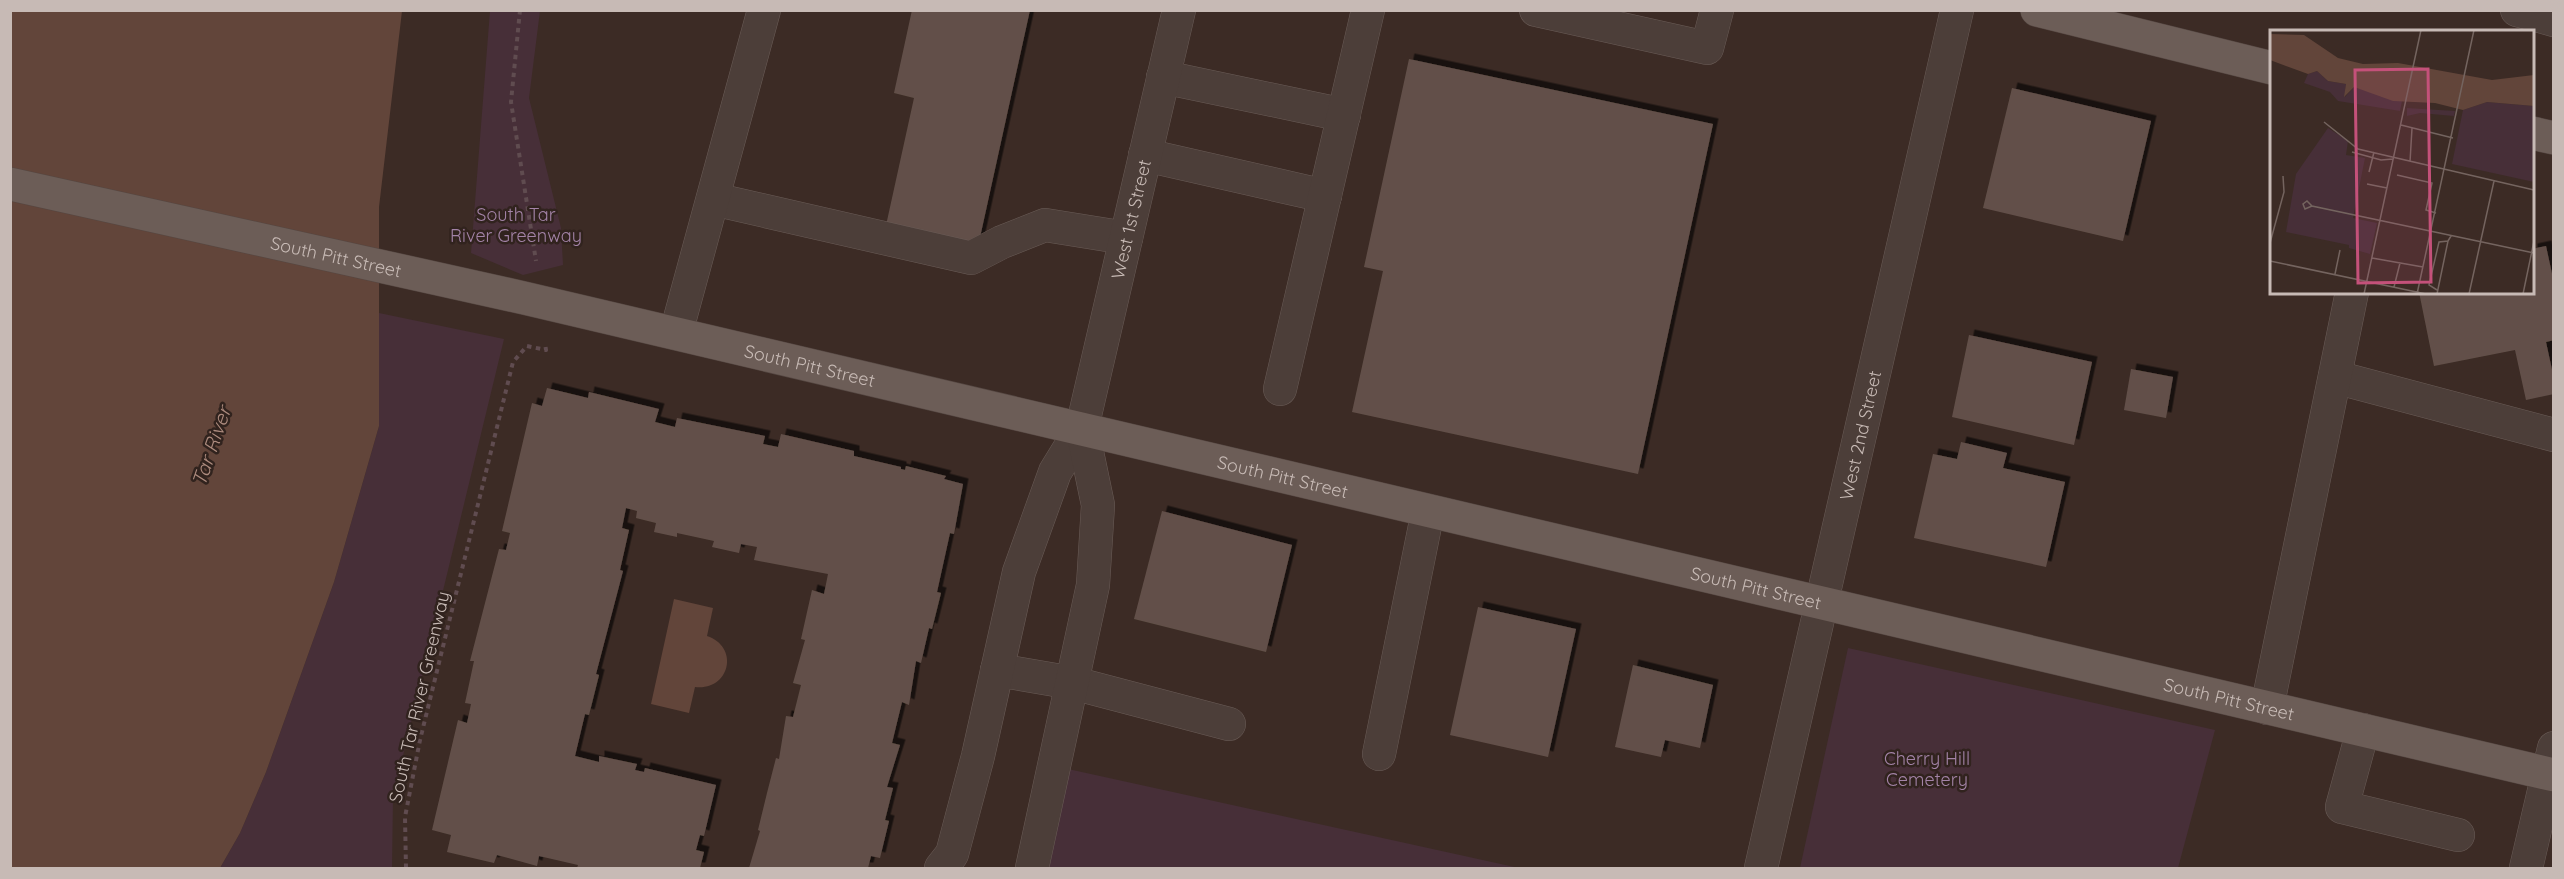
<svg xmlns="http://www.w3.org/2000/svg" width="2564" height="879" viewBox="0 0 2564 879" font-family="Quicksand,sans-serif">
<defs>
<filter id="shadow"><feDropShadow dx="5.5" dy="-5.5" stdDeviation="0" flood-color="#0009"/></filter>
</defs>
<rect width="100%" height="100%" fill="#3c2b25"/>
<g fill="#472f38">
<polygon points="490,11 540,11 529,98 561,228 563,265 523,275 471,253"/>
<polygon points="379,313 504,339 393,797 392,868 220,868 240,833 266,772 334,582 379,426"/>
<polygon points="1848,648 2215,730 2178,868 1800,868"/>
<polygon points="1068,769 1519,868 1049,868"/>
</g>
<g fill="#62453a">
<polygon points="10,11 402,11 379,207 379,426 334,582 266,772 240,833 220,868 11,868"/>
<path d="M674,599L713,608L707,636C740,647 730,691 695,687L689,713L651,704Z"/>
</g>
<g fill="#625049" filter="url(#shadow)">
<polygon points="912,10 1030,10 977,251 885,230 914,98 894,93"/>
<polygon points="1409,59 1713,124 1638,474 1352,412 1383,271 1364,267"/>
<polygon points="2012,88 2151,121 2123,241 1983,208"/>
<polygon points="2546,246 2554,283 2554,340 2546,342 2554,379 2554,394 2526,400 2515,350 2434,366 2419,292 2532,292 2532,249"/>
<polygon points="1969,335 2092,362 2074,445 1952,417"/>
<polygon points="2131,369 2173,377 2166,418 2124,410"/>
<polygon points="547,388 588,398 589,392 659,409 655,422 675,427 677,418 765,436 763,444 778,447 781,434 854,451 854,456 901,467 901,469 905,470 906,466 946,476 944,479 963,484 954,534 950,533 937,592 941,593 932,629 929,628 921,663 916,661 909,705 902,702 892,743 900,745 887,787 893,788 885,820 889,821 880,858 871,856 868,868 749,868 760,831 758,830 767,793 776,758 779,759 786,716 793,717 801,685 793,683 805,640 801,639 812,590 824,594 828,574 754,560 757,547 741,544 739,553 712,547 714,541 677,533 677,537 654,532 656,523 636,518 637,511 626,508 622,528 629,530 620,570 623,571 596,674 599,675 589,715 585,714 575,756 599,762 599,756 637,764 635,770 644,772 645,768 716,785 704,836 700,835 696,850 704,852 700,868 577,868 578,865 539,856 537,866 497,855 494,863 447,852 451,835 432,830 458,720 467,723 471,704 465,703 474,661 470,661 499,549 506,550 510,533 502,531 532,403 542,406"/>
<polygon points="1961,442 2007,453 2003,468 2065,482 2046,567 1914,538 1933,454 1957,459"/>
<polygon points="1162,511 1292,545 1266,652 1134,619"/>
<polygon points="1478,607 1576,629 1548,757 1450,735"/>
<polygon points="1633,665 1713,685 1700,748 1665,740 1661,757 1615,747"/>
</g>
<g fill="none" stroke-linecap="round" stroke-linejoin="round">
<g stroke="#6a5c57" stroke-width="34">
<g id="minor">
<polyline points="1536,10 1707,48 1717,10"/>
<polyline points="2517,10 2554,20"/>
<polyline points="1163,77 1344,115"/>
<polyline points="1145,155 1325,196"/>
<polyline points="713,199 971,258 1002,242 1045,225 1126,238"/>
<polyline points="676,333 764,10"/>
<polyline points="2335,377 2554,435"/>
<polyline points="1280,389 1368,10"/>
<polyline points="997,670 1073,683 1229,724"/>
<polyline points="2267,708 2352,292"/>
<polyline points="2363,730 2342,807 2458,835"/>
<polyline points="1379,754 1428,511"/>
<path id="s1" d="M941,868L952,854L978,756L1019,572L1055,472L1082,428L1179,10"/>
<polyline points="1032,868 1093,585 1098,505 1082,428"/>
<path id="s2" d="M1761,868L1957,10"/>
<polyline points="2526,868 2554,748"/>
</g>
</g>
<g stroke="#554742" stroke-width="34">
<g id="major">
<polyline points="2037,10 2272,68"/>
<polyline points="2532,133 2554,138"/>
<path id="s3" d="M10,184L524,298L2554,775"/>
</g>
</g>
<g stroke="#604c50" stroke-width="4" stroke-dasharray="4.5 4.5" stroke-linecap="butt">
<polyline points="520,10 511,102 536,261"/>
<polyline points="406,868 405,817 420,740 513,362 527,346 546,350 545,343"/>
</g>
<use href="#minor" stroke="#4c3e39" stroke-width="33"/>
<use href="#major" stroke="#6c5d57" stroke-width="33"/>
</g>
<g text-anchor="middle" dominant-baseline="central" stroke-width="5" stroke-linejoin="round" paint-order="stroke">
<g font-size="18" fill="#a383a7" stroke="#31231e">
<text x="516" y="214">South Tar<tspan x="516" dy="21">River Greenway</tspan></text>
<text x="1927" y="758">Cherry Hill<tspan x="1927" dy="21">Cemetery</tspan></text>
</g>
<g font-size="18" fill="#c7bab5" stroke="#31231e">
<text stroke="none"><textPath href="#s1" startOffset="680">West 1st Street</textPath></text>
<text stroke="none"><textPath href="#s3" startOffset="334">South Pitt Street</textPath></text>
<text stroke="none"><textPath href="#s3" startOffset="820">South Pitt Street</textPath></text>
<text stroke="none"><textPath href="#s2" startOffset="444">West 2nd Street</textPath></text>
<text stroke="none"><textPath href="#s3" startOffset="1306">South Pitt Street</textPath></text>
<text stroke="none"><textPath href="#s3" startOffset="1792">South Pitt Street</textPath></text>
<text transform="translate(419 697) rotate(-77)">South Tar River Greenway</text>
<text stroke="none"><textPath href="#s3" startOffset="2278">South Pitt Street</textPath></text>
</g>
<g font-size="20" font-style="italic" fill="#ad8b7e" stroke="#31231e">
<text transform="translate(211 446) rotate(-71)">Tar River</text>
</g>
</g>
<g transform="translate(2270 30)">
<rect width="264" height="264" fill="#3c2b25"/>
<path d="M47,41L58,51L76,54L75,67L84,57L132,71L130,81L68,71L60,62L34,53L38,44ZM217,72L264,76V152L182,134L193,80ZM137,78L185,81L184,86L150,83L137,86ZM58,98L78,111L76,125L95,128L83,188L107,193L100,224L79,218V215L16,202L26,144Z" fill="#472f38"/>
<path d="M0,4L34,5L68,28L93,34L128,33L222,50L264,45V76L217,72L193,80L165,73L123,71L84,57L74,67L76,54L58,51L47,41L38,44L0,30Z" fill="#62453a"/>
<path fill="none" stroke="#74645f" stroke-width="1.5" d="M54,92L88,119L264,160M131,95L183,108M82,122L111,130L123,129M140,132L142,98M99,142L104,122M127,145L162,153L156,180L166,183M97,154L117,158M42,176L35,179L33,174L37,171L42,176L264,223M0,213L14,162L13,146M102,228L153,237M0,231L156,264M65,244L70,220M124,257L130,233M167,260L159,255L169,212L178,211L181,206M94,264L151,0M147,264L204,0M167,264L178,211M199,264L224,151M253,264L264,211"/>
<path fill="#c4517a" fill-opacity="0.15" stroke="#c4517a" stroke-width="3" d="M158,39L161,252L88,253L85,40Z"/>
<rect width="264" height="264" fill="none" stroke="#c7bab5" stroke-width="3"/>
</g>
<rect width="2564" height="879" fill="none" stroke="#c7bab5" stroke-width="24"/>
</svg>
